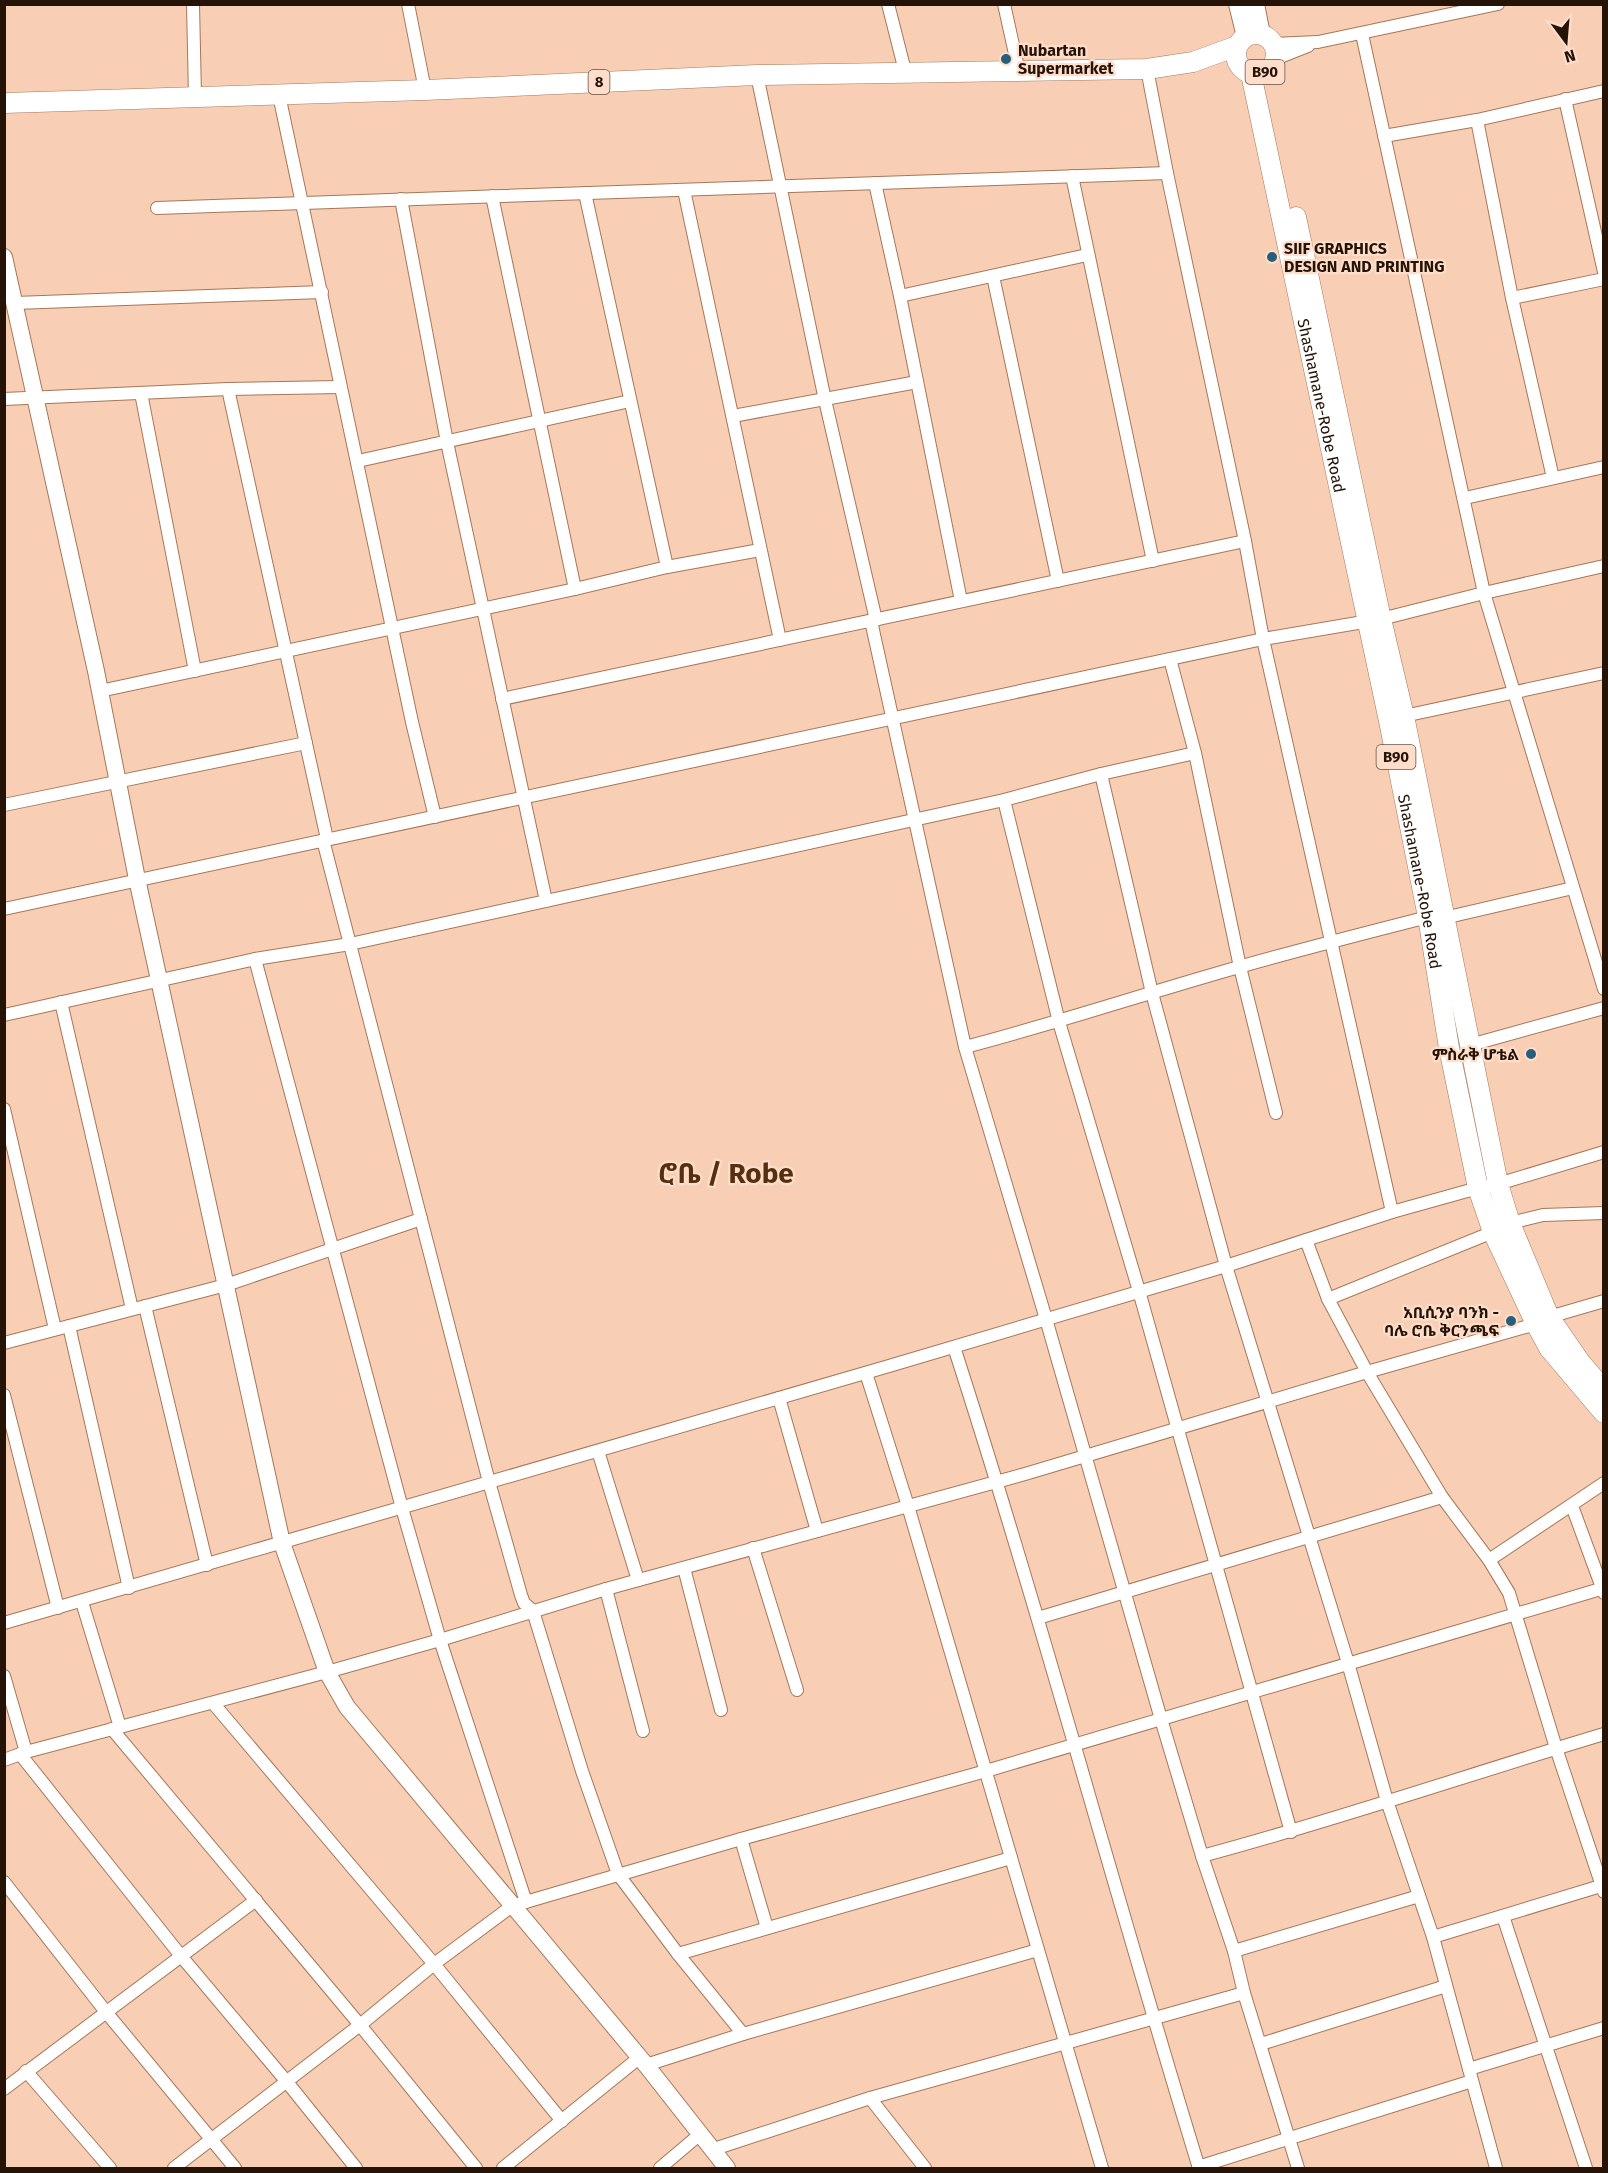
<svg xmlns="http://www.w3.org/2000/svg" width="1608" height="2173" viewBox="0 0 1608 2173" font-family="'Fira Sans','Noto Sans Ethiopic',sans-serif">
<rect width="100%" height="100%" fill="#f8ceb4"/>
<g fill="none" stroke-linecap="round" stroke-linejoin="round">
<g stroke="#a67759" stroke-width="14">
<g id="minor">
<polyline points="193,4 195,97"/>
<polyline points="408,4 425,90"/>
<polyline points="888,4 905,71"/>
<polyline points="1004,4 1019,72"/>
<polyline points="1362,34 1484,593 1604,989"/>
<polyline points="1273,44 1318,42 1498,4"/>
<polyline points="1275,59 1308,46"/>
<polyline points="1147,69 1167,173 1245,541 1263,639 1392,1212"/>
<polyline points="757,75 825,400 876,620"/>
<polyline points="279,95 412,722 435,817"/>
<polyline points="1565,99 1604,272"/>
<polyline points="1477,120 1512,298 1553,478"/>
<polyline points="1384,136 1477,120 1604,91"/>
<polyline points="1072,176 1153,561"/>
<polyline points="875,183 900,296 961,601"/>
<polyline points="684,190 780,640"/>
<polyline points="585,193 667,567"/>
<polyline points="492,196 575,589"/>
<polyline points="401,199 447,442 546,901"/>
<polyline points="157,208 1167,173"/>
<polyline points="993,276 1058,581"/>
<polyline points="900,296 1087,255"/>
<polyline points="1512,298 1604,279"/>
<polyline points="15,303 322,292"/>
<polyline points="228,389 327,839"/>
<polyline points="141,393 195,671"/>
<polyline points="4,399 228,389 340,387"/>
<polyline points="733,416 917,382"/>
<polyline points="358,461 630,401"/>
<polyline points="1465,498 1604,467"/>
<polyline points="871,621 965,1047 1046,1319 1161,1719 1202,1856 1234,1951 1244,1993 1298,2168"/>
<polyline points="1170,659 1195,753 1240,967 1276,1113"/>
<polyline points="100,691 575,589 667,567 760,550"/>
<polyline points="502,699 1245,541"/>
<polyline points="1404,716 1604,673"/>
<polyline points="1101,774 1152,993 1226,1266 1348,1663 1387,1801 1433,1937 1496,2168"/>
<polyline points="1004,800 1059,1022 1139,1291 1291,1832"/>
<polyline points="4,805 306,743"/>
<polyline points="323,840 489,1482 521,1595 524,1603 533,1611 582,1771 618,1874 678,1954 743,2034"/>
<polyline points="4,909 1263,639 1381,619 1484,593 1604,566"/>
<polyline points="255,959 402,1508 440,1640 526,1902"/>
<polyline points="61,1002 132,1309"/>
<polyline points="4,1015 255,959 350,944 546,901 1004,800 1101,774 1195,753"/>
<polyline points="1470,1045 1604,1008"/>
<path d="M965,1047C1057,1023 1147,993 1239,967C1302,949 1365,933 1428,917L1444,918L1573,888"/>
<polyline points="4,1109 55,1329"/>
<polyline points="1510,1223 1543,1215 1604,1213"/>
<polyline points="1306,1240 1328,1299 1367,1372 1442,1497 1489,1560 1509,1593 1556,1748 1604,1892"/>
<polyline points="1328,1299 1493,1232"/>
<polyline points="145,1306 207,1565"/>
<polyline points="1549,1317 1604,1301"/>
<polyline points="69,1326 129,1588"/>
<polyline points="4,1343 226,1285 421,1219"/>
<path d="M954,1347C1042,1619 1115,1895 1199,2168"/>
<polyline points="866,1373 908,1506 1102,2168"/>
<polyline points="4,1395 58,1608"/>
<polyline points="779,1398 817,1531"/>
<polyline points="598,1451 638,1580"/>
<polyline points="1572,1506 1604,1593"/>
<polyline points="753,1548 797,1690"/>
<polyline points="1489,1560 1604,1483"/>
<polyline points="684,1568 721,1710"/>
<polyline points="606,1589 643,1731"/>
<polyline points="82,1602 120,1727"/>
<polyline points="1038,1618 1442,1497"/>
<polyline points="4,1623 889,1366 1226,1266 1392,1212 1478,1188 1498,1184 1604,1152"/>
<polyline points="4,1676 26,1752"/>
<polyline points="213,1703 434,1964 562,2121"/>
<polyline points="112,1729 360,2025 476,2168"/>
<polyline points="20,1754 181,1956 287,2082 356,2168"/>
<polyline points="4,1760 26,1752 327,1672 440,1640 606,1589 1025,1474 1367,1372 1536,1324"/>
<polyline points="741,1839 767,1928"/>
<path d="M1202,1856C1337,1820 1470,1774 1604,1734"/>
<polyline points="4,1882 106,2012 235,2168"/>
<polyline points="1503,1916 1586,2168"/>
<polyline points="1433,1937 1604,1885"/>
<polyline points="1234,1951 1419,1896"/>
<polyline points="678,1954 1011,1858"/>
<polyline points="1261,2044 1446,1986"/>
<polyline points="646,2065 743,2034 1038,1950"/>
<polyline points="1469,2069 1604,2028"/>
<polyline points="26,2071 110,2168"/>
<polyline points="4,2089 256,1900"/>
<polyline points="870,2098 925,2168"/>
<polyline points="711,2150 870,2098 1244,1993"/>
<polyline points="1198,2167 1472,2081"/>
<polyline points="174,2168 360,2025 434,1964 512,1906 741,1839 986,1771 1604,1588"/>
<polyline points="503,2168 640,2057"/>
<polyline points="660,2168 699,2135"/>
</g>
</g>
<g stroke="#a67759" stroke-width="18">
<polyline id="tertiary" points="4,257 96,671 137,879 282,1543 327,1672 347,1707 646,2065 727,2168"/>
</g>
<g stroke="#a67759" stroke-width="20">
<g id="secondary">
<polyline points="1238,4 1246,37"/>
<polyline points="1255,4 1261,35"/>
</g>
</g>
<g stroke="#a67759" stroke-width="21">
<g id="primary">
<circle cx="1256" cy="54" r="20"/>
<path id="s1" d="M1251,74L1389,721L1428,917L1449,1048L1478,1188L1493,1232L1536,1324L1549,1348L1604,1413"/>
<polyline points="4,103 425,90 757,75 1147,69 1193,62 1237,46"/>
<polyline points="1296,217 1381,619 1404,716 1498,1184 1510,1223 1549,1317 1580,1362 1604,1390"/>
</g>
</g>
<use href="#minor" stroke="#fff" stroke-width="12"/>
<use href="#tertiary" stroke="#fff" stroke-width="16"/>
<use href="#secondary" stroke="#fff" stroke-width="18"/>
<use href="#primary" stroke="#fff" stroke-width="20"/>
</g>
<g fill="#285e79" stroke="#fedeca" stroke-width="2">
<circle cx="1006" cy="59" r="6"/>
<circle cx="1272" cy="257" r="6"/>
<circle cx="1531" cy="1054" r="6"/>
<circle cx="1511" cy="1321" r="6"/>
</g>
<g text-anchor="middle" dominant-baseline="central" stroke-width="4.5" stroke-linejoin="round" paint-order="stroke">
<g fill="#fedeca" stroke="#665042" stroke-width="1.5">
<rect x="1245.5" y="60" width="39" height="24" rx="4.5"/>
<rect x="588.5" y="70" width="21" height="24" rx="4.5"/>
<rect x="1376.5" y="745" width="39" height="24" rx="4.5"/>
</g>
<g font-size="15" font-weight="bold" fill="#251307">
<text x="1265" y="72">B90</text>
<text x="599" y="82">8</text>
<text x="1396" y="757">B90</text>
</g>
<g font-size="16" font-weight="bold" fill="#251307" stroke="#fedeca" text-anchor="start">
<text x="1018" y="50">Nubartan<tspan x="1018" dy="18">Supermarket</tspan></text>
<text x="1284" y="248">SIIF GRAPHICS<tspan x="1284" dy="18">DESIGN AND PRINTING</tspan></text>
<text x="1519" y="1054" text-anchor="end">ምስራቅ ሆቴል</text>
<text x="1499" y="1312" text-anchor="end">አቢሲንያ ባንክ -<tspan x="1499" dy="18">ባሌ ሮቤ ቅርንጫፍ</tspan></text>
</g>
<g font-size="16" fill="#251307" stroke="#fedeca">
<text stroke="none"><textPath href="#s1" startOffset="339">Shashamane-Robe Road</textPath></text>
<text stroke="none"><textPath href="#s1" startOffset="825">Shashamane-Robe Road</textPath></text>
</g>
<g font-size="28" font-weight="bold" fill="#572e10" stroke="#fedeca">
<text x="726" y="1173">ሮቤ / Robe</text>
</g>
</g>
<rect width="1608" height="2173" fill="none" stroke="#251307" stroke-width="12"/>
<g transform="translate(1566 42) rotate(164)" stroke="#fedeca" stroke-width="4.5" paint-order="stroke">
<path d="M0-4.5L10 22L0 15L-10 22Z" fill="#251307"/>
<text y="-9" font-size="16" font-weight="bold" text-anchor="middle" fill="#251307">N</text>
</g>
</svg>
